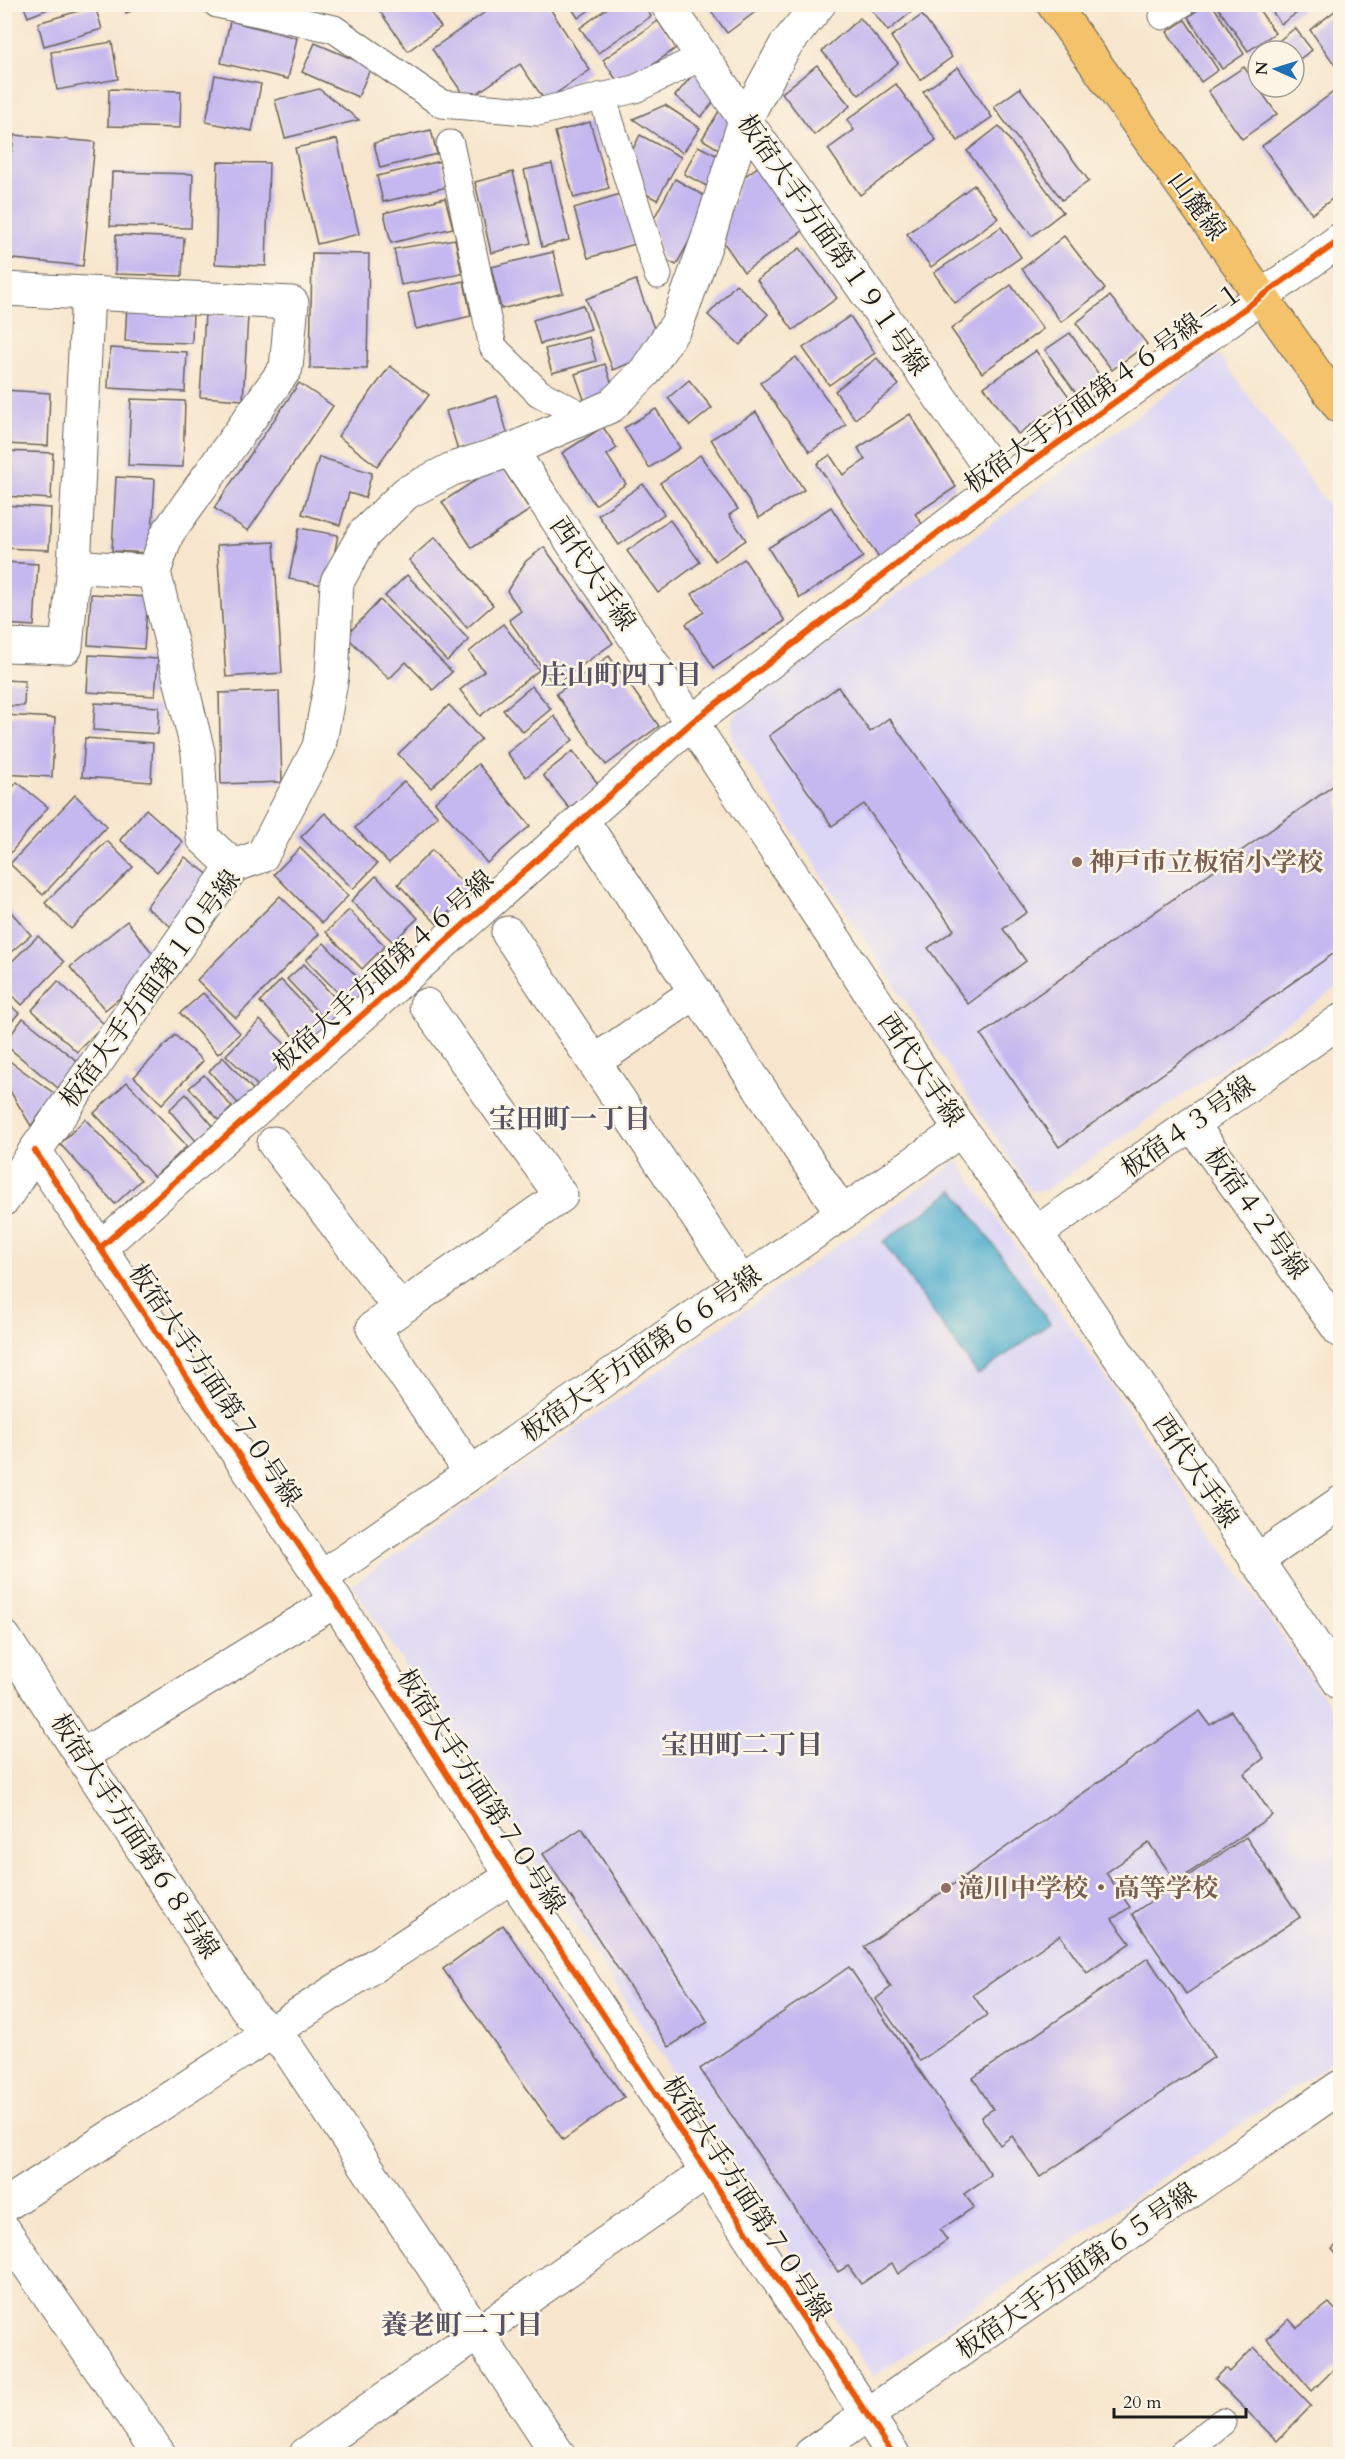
<svg xmlns="http://www.w3.org/2000/svg" width="1345" height="2459" viewBox="0 0 1345 2459" font-family="Cardo,'Noto Serif JP',serif">
<rect width="100%" height="100%" fill="#fcf5e5"/>
<filter id="ink" filterUnits="userSpaceOnUse"><feTurbulence type="fractalNoise" baseFrequency=".0167" numOctaves="2"/><feDisplacementMap in="SourceGraphic" scale="12" xChannelSelector="R" yChannelSelector="G"/><feConvolveMatrix kernelMatrix="1 2 1 2 8 2 1 2 1" color-interpolation-filters="sRGB"/></filter>
<filter id="wash" filterUnits="userSpaceOnUse"><feTurbulence type="fractalNoise" baseFrequency=".008" numOctaves="4" result="noise"/><feDisplacementMap in="SourceGraphic" scale="24" xChannelSelector="R" yChannelSelector="G"/><feGaussianBlur stdDeviation="1.35" result="paint"/><feColorMatrix in="noise" values="0 0 0 0 0 0 0 0 0 0 0 0 0 0 0 0 0 1.4 0 .05"/><feComposite in="paint" operator="in"/></filter>
<g filter="url(#wash)">
<rect width="100%" height="100%" fill="#f7e6cd"/>
<g fill="#dcd6f6">
<polygon points="1219,355 1340,522 1340,986 1046,1190 1031,1191 732,739 733,716"/>
<polygon points="958,1161 1340,1721 1340,2056 873,2377 352,1585"/>
</g>
<polygon fill="#4fadce" stroke="#366475" stroke-width="1.5" points="954,1190 1050,1323 978,1375 883,1242"/>
<g id="blocks">
<g fill="#c5b7ef">
<polygon points="23,4 58,4 58,5 28,17"/>
<polygon points="123,4 147,4 147,5 126,13"/>
<polygon points="384,4 424,4 441,27 408,51 378,9"/>
<polygon points="444,4 464,4 451,14"/>
<polygon points="497,4 547,4 590,70 545,101 520,64 467,100 432,49"/>
<polygon points="569,4 598,4 578,18"/>
<polygon points="613,4 643,4 651,16 598,53 580,28"/>
<polygon points="706,4 766,4 727,33"/>
<polygon points="867,4 912,4 915,9 888,31"/>
<polygon points="1206,4 1212,4 1244,54 1222,69 1188,17"/>
<polygon points="1267,4 1301,4 1304,8 1281,24"/>
<polygon points="1216,5 1256,5 1275,33 1248,51"/>
<polygon points="95,6 102,29 44,46 38,23"/>
<polygon points="1340,7 1340,72 1310,30"/>
<polygon points="922,15 952,57 920,80 891,37"/>
<polygon points="860,18 898,63 859,95 822,51"/>
<polygon points="1185,20 1218,70 1201,82 1167,32"/>
<polygon points="230,21 297,38 288,79 221,63"/>
<polygon points="658,21 676,48 621,87 603,60"/>
<polygon points="1295,28 1312,50 1294,63 1294,51 1266,51"/>
<polygon points="112,42 118,79 57,90 51,52"/>
<polygon points="315,43 371,67 358,97 302,72"/>
<polygon points="817,65 850,106 814,135 782,93"/>
<polygon points="958,67 992,117 958,141 923,92"/>
<polygon points="1244,67 1277,114 1242,139 1208,91"/>
<polygon points="695,72 721,93 701,117 675,96"/>
<polygon points="215,75 261,84 252,131 206,122"/>
<polygon points="896,84 936,140 860,195 828,149 854,130 847,120"/>
<polygon points="1020,88 1089,181 1062,200 994,107"/>
<polygon points="109,89 181,91 180,128 108,126"/>
<polygon points="319,89 359,120 285,138 275,100"/>
<polygon points="1336,90 1340,95 1340,193 1312,214 1262,146"/>
<polygon points="665,105 700,128 683,153 633,119"/>
<polygon points="719,111 740,124 723,152 702,139"/>
<polygon points="590,122 609,188 574,198 555,132"/>
<polygon points="999,126 1063,212 1032,236 967,151"/>
<polygon points="431,130 437,154 380,168 374,143"/>
<polygon points="14,135 95,142 83,266 4,258 4,151 12,151"/>
<polygon points="640,135 681,157 657,200 637,189 631,153"/>
<polygon points="337,139 359,234 317,244 295,148"/>
<polygon points="698,146 726,160 712,189 684,174"/>
<polygon points="441,161 447,187 383,202 377,176"/>
<polygon points="218,162 269,163 266,266 215,264"/>
<polygon points="552,164 569,240 542,247 524,170"/>
<polygon points="759,166 804,230 744,272 720,237 741,179"/>
<polygon points="112,172 193,174 191,228 110,226"/>
<polygon points="513,172 531,243 491,253 475,182"/>
<polygon points="675,179 712,200 676,265 661,257 652,222"/>
<polygon points="974,185 998,218 931,267 907,234"/>
<polygon points="620,194 635,244 588,258 574,208"/>
<polygon points="445,198 453,228 391,243 384,213"/>
<polygon points="1001,227 1021,257 955,303 934,273"/>
<polygon points="116,235 184,238 182,276 115,274"/>
<polygon points="1064,236 1105,289 1061,322 1022,269"/>
<polygon points="455,239 462,274 401,285 394,249"/>
<polygon points="800,248 837,298 793,330 757,280"/>
<polygon points="553,252 563,293 501,309 491,267"/>
<polygon points="312,253 369,254 367,369 310,368"/>
<polygon points="636,280 656,334 645,357 613,370 586,299"/>
<polygon points="464,281 471,316 416,329 408,293"/>
<polygon points="736,284 768,314 740,345 708,315"/>
<polygon points="1011,285 1043,329 982,373 951,329"/>
<polygon points="1110,296 1147,344 1112,370 1076,323"/>
<polygon points="127,305 193,308 192,343 125,341"/>
<polygon points="583,305 591,329 540,344 533,320"/>
<polygon points="205,314 248,316 243,400 200,397"/>
<polygon points="850,316 875,353 829,385 803,348"/>
<polygon points="1070,333 1107,386 1083,403 1045,350"/>
<polygon points="589,337 596,361 552,373 545,349"/>
<polygon points="110,348 187,352 185,392 108,388"/>
<polygon points="1036,351 1070,398 1018,434 984,387"/>
<polygon points="796,357 846,425 810,452 760,383"/>
<polygon points="877,358 899,385 855,419 835,391"/>
<polygon points="605,364 614,391 585,402 575,374"/>
<polygon points="390,366 429,395 377,466 338,436"/>
<polygon points="689,380 712,408 690,426 668,398"/>
<polygon points="299,383 333,406 248,531 214,508"/>
<polygon points="4,390 50,393 48,446 4,444"/>
<polygon points="497,396 508,436 458,450 446,411"/>
<polygon points="131,399 185,401 183,467 128,465"/>
<polygon points="656,409 680,448 649,468 624,428"/>
<polygon points="756,412 804,490 759,518 711,439"/>
<polygon points="910,414 956,487 915,514 925,528 879,558 817,464 830,455 843,475 865,460 858,448"/>
<polygon points="603,427 617,448 607,455 626,484 595,505 562,453"/>
<polygon points="4,451 53,453 51,499 4,496"/>
<polygon points="700,455 738,509 729,515 746,540 715,561 660,483"/>
<polygon points="319,457 372,473 365,498 349,493 340,525 302,514"/>
<polygon points="500,464 530,510 472,548 442,502"/>
<polygon points="116,477 155,479 151,553 112,551"/>
<polygon points="643,484 664,514 619,545 598,515"/>
<polygon points="4,505 51,508 49,550 4,548"/>
<polygon points="831,507 863,557 800,598 768,548"/>
<polygon points="670,520 700,562 658,593 627,551"/>
<polygon points="299,528 338,535 328,586 289,579"/>
<polygon points="435,537 493,605 467,628 409,560"/>
<polygon points="274,542 282,673 226,677 217,545"/>
<polygon points="544,547 613,643 554,685 509,620 521,611 507,591 526,561"/>
<polygon points="744,559 785,621 714,668 686,624 704,612 692,594"/>
<polygon points="4,562 38,564 34,626 4,624"/>
<polygon points="407,575 469,640 447,661 385,596"/>
<polygon points="91,594 148,597 144,649 88,645"/>
<polygon points="380,600 452,672 433,690 406,662 389,679 346,636"/>
<polygon points="503,624 539,670 480,716 460,690 484,671 469,652"/>
<polygon points="89,655 158,659 155,696 87,692"/>
<polygon points="609,656 659,726 606,765 556,694"/>
<polygon points="4,680 25,681 24,706 4,706"/>
<polygon points="532,686 551,709 523,732 503,710"/>
<polygon points="838,687 870,732 889,718 1027,912 1003,929 1026,961 968,1004 928,948 954,930 864,804 832,826 769,736"/>
<polygon points="279,691 282,782 221,784 219,693"/>
<polygon points="95,703 159,707 158,734 93,730"/>
<polygon points="449,705 481,739 431,788 398,754"/>
<polygon points="4,715 55,718 52,777 4,774"/>
<polygon points="554,716 573,740 526,777 507,753"/>
<polygon points="85,738 153,743 151,782 82,777"/>
<polygon points="573,751 599,785 569,808 543,775"/>
<polygon points="478,764 530,826 487,863 435,802"/>
<polygon points="404,781 438,816 389,863 355,828"/>
<polygon points="1340,781 1340,949 1059,1147 981,1035"/>
<polygon points="17,782 48,807 9,855 4,851 4,798"/>
<polygon points="75,795 107,826 43,895 10,864"/>
<polygon points="146,809 183,842 157,872 120,840"/>
<polygon points="325,813 377,864 353,889 301,837"/>
<polygon points="107,841 133,867 71,929 45,903"/>
<polygon points="300,848 348,896 322,923 274,874"/>
<polygon points="432,850 470,891 437,924 398,884"/>
<polygon points="185,857 214,879 174,929 146,907"/>
<polygon points="376,876 418,918 393,942 351,901"/>
<polygon points="280,896 319,934 236,1018 197,980"/>
<polygon points="4,904 31,935 4,958"/>
<polygon points="349,910 385,946 362,969 326,932"/>
<polygon points="127,921 161,964 105,1010 70,967"/>
<polygon points="38,936 64,962 22,1005 4,987 4,969"/>
<polygon points="324,943 369,989 351,1006 306,960"/>
<polygon points="304,964 344,1008 328,1023 287,979"/>
<polygon points="281,980 331,1032 310,1053 260,1002"/>
<polygon points="58,981 104,1024 77,1052 32,1010"/>
<polygon points="203,993 240,1033 218,1054 180,1013"/>
<polygon points="4,1000 19,1013 4,1030"/>
<polygon points="23,1018 78,1062 58,1088 4,1044"/>
<polygon points="260,1020 285,1044 281,1049 290,1059 262,1090 226,1055"/>
<polygon points="175,1035 203,1061 162,1104 134,1077"/>
<polygon points="4,1057 55,1094 31,1126 4,1081"/>
<polygon points="223,1057 258,1095 243,1109 209,1071"/>
<polygon points="204,1075 232,1107 219,1120 189,1088"/>
<polygon points="127,1082 187,1146 154,1177 94,1113"/>
<polygon points="186,1094 214,1127 196,1141 169,1110"/>
<polygon points="85,1119 141,1180 115,1204 60,1144"/>
<polygon points="1200,1711 1210,1725 1231,1711 1264,1758 1244,1774 1272,1815 1176,1882 1149,1843 1106,1873 1130,1907 1112,1919 1130,1943 1087,1973 1060,1935 973,1995 987,2015 920,2061 876,1999 891,1987 864,1947"/>
<polygon points="582,1828 708,2022 669,2047 543,1854"/>
<polygon points="1246,1837 1300,1917 1186,1994 1132,1914"/>
<polygon points="503,1925 624,2097 563,2140 443,1969"/>
<polygon points="1148,1958 1214,2057 1040,2177 1012,2136 1000,2145 981,2117 993,2109 973,2078"/>
<polygon points="849,1967 991,2175 964,2194 974,2207 940,2230 947,2240 898,2274 892,2263 861,2284 848,2266 838,2272 700,2069"/>
<polygon points="1340,2242 1340,2259 1332,2249"/>
<polygon points="1329,2303 1340,2315 1340,2363 1312,2391 1267,2339 1289,2319 1297,2328"/>
<polygon points="1254,2347 1311,2406 1277,2441 1215,2379 1226,2368 1230,2372"/>
</g>
</g>
</g>
<g filter="url(#ink)">
<use href="#blocks" fill-opacity="0" stroke="#69635a" stroke-width="1.5"/>
<g fill="none" stroke-linecap="round" stroke-linejoin="round">
<g stroke="#69635a" stroke-width="29">
<g id="service">
<polyline points="217,4 334,29 442,104 538,112 635,89 703,56"/>
<polyline points="1163,16 1181,4"/>
<polyline points="602,96 658,275"/>
<polyline points="450,144 493,347 539,393 585,417"/>
<polyline points="1182,2454 1222,2422"/>
</g>
</g>
<g stroke="#69635a" stroke-width="35">
<g id="minor">
<polyline points="667,4 745,120 1001,484"/>
<polyline points="4,289 292,303 286,368 167,534 154,572 198,752 203,838 233,866"/>
<polyline points="88,294 74,566 154,572"/>
<polyline points="511,450 961,1130 1036,1233 1340,1683"/>
<polyline points="4,645 66,647 74,566"/>
<polyline points="582,820 842,1213"/>
<polyline points="508,933 742,1284"/>
<polyline points="426,1005 561,1196 373,1328 471,1473"/>
<polyline points="610,1051 696,992"/>
<polyline points="1192,1124 1340,1331"/>
<polyline points="274,1143 400,1309"/>
<polyline points="35,1151 321,1578 512,1876 893,2454"/>
<polyline points="4,1199 35,1151 233,866 262,856 319,747 332,676 337,582 364,534 406,493 452,469 511,450 611,406 645,372 677,324 708,238 745,120 785,46 819,4"/>
<polyline points="1036,1233 1340,1021"/>
<polyline points="100,1248 691,723 1001,484 1340,240"/>
<polyline points="1256,1561 1340,1503"/>
<polyline points="321,1578 961,1130"/>
<polyline points="4,1637 251,2015 288,2049 558,2454"/>
<polyline points="83,1755 335,1601"/>
<polyline points="4,2206 512,1876"/>
<polyline points="4,2230 159,2454"/>
<polyline points="306,2454 707,2172"/>
<polyline points="811,2454 1340,2087"/>
</g>
</g>
<g stroke="#69635a" stroke-width="35">
<polyline id="primary" points="1053,4 1340,407"/>
</g>
<use href="#service" stroke="#fff" stroke-width="27"/>
<use href="#minor" stroke="#fff" stroke-width="33"/>
<use href="#primary" stroke="#f3c26a" stroke-width="33"/>
<g stroke="#fcf5e5" stroke-width="10">
<g id="cycleway">
<polyline points="35,1151 321,1578 512,1876 893,2454"/>
<polyline points="100,1248 691,723 1001,484 1340,240"/>
</g>
</g>
<use href="#cycleway" stroke="#e8590c" stroke-width="6"/>
</g>
</g>
<g fill="#8d6e63" stroke="#fcf5e5" stroke-width="2">
<circle cx="1077" cy="862" r="6"/>
<circle cx="946" cy="1888" r="6"/>
</g>
<g text-anchor="middle" dominant-baseline="central" stroke-width="5" stroke-linejoin="round" paint-order="stroke">
<g font-size="26" fill="#1c1c1c" stroke="#fcf5e5">
<text transform="translate(1197 206) rotate(54)">山麓線</text>
<text transform="translate(833 245) rotate(55)">板宿大手方面第１９１号線</text>
<text transform="translate(1104 388) rotate(-36)">板宿大手方面第４６号線－１</text>
<text transform="translate(593 574) rotate(56)">西代大手線</text>
<text transform="translate(383 971) rotate(-42)">板宿大手方面第４６号線</text>
<text transform="translate(150 989) rotate(-54)">板宿大手方面第１０号線</text>
<text transform="translate(921 1070) rotate(56)">西代大手線</text>
<text transform="translate(1188 1127) rotate(-35)">板宿４３号線</text>
<text transform="translate(1256 1213) rotate(54)">板宿４２号線</text>
<text transform="translate(641 1354) rotate(-35)">板宿大手方面第６６号線</text>
<text transform="translate(215 1385) rotate(56)">板宿大手方面第７０号線</text>
<text transform="translate(1196 1471) rotate(56)">西代大手線</text>
<text transform="translate(481 1791) rotate(57)">板宿大手方面第７０号線</text>
<text transform="translate(135 1836) rotate(57)">板宿大手方面第６８号線</text>
<text transform="translate(747 2198) rotate(57)">板宿大手方面第７０号線</text>
<text transform="translate(1076 2271) rotate(-35)">板宿大手方面第６５号線</text>
</g>
<g font-size="26" font-weight="bold" fill="#785e54" stroke="#fcf5e5" text-anchor="start">
<text x="1089" y="862">神戸市立板宿小学校</text>
<text x="958" y="1888">滝川中学校・高等学校</text>
</g>
<g font-size="27" font-weight="bold" fill="#575266" stroke="#fcf5e5">
<text x="621" y="675">庄山町四丁目</text>
<text x="570" y="1119">宝田町一丁目</text>
<text x="742" y="1745">宝田町二丁目</text>
<text x="462" y="2325">養老町二丁目</text>
</g>
</g>
<rect width="1345" height="2459" fill="none" stroke="#fcf5e5" stroke-width="24"/>
<g transform="translate(1276 69) rotate(273)"><circle r="28" fill="#fcf5e5" stroke="#a29e95" stroke-width="1.5"/>
<path d="M0-4.5L10 22L0 15L-10 22Z" fill="#1f6fb2"/>
<text y="-9" font-size="16" font-weight="bold" text-anchor="middle" fill="#1c1c1c">N</text>
</g>
<path d="M1114 2408v9h132v-9" fill="none" stroke="#1c1c1c" stroke-width="3"/>
<text x="1123" y="2408" font-size="18" fill="#1c1c1c" stroke="#fcf5e5" stroke-width="4.5" paint-order="stroke">20 m</text>
</svg>
